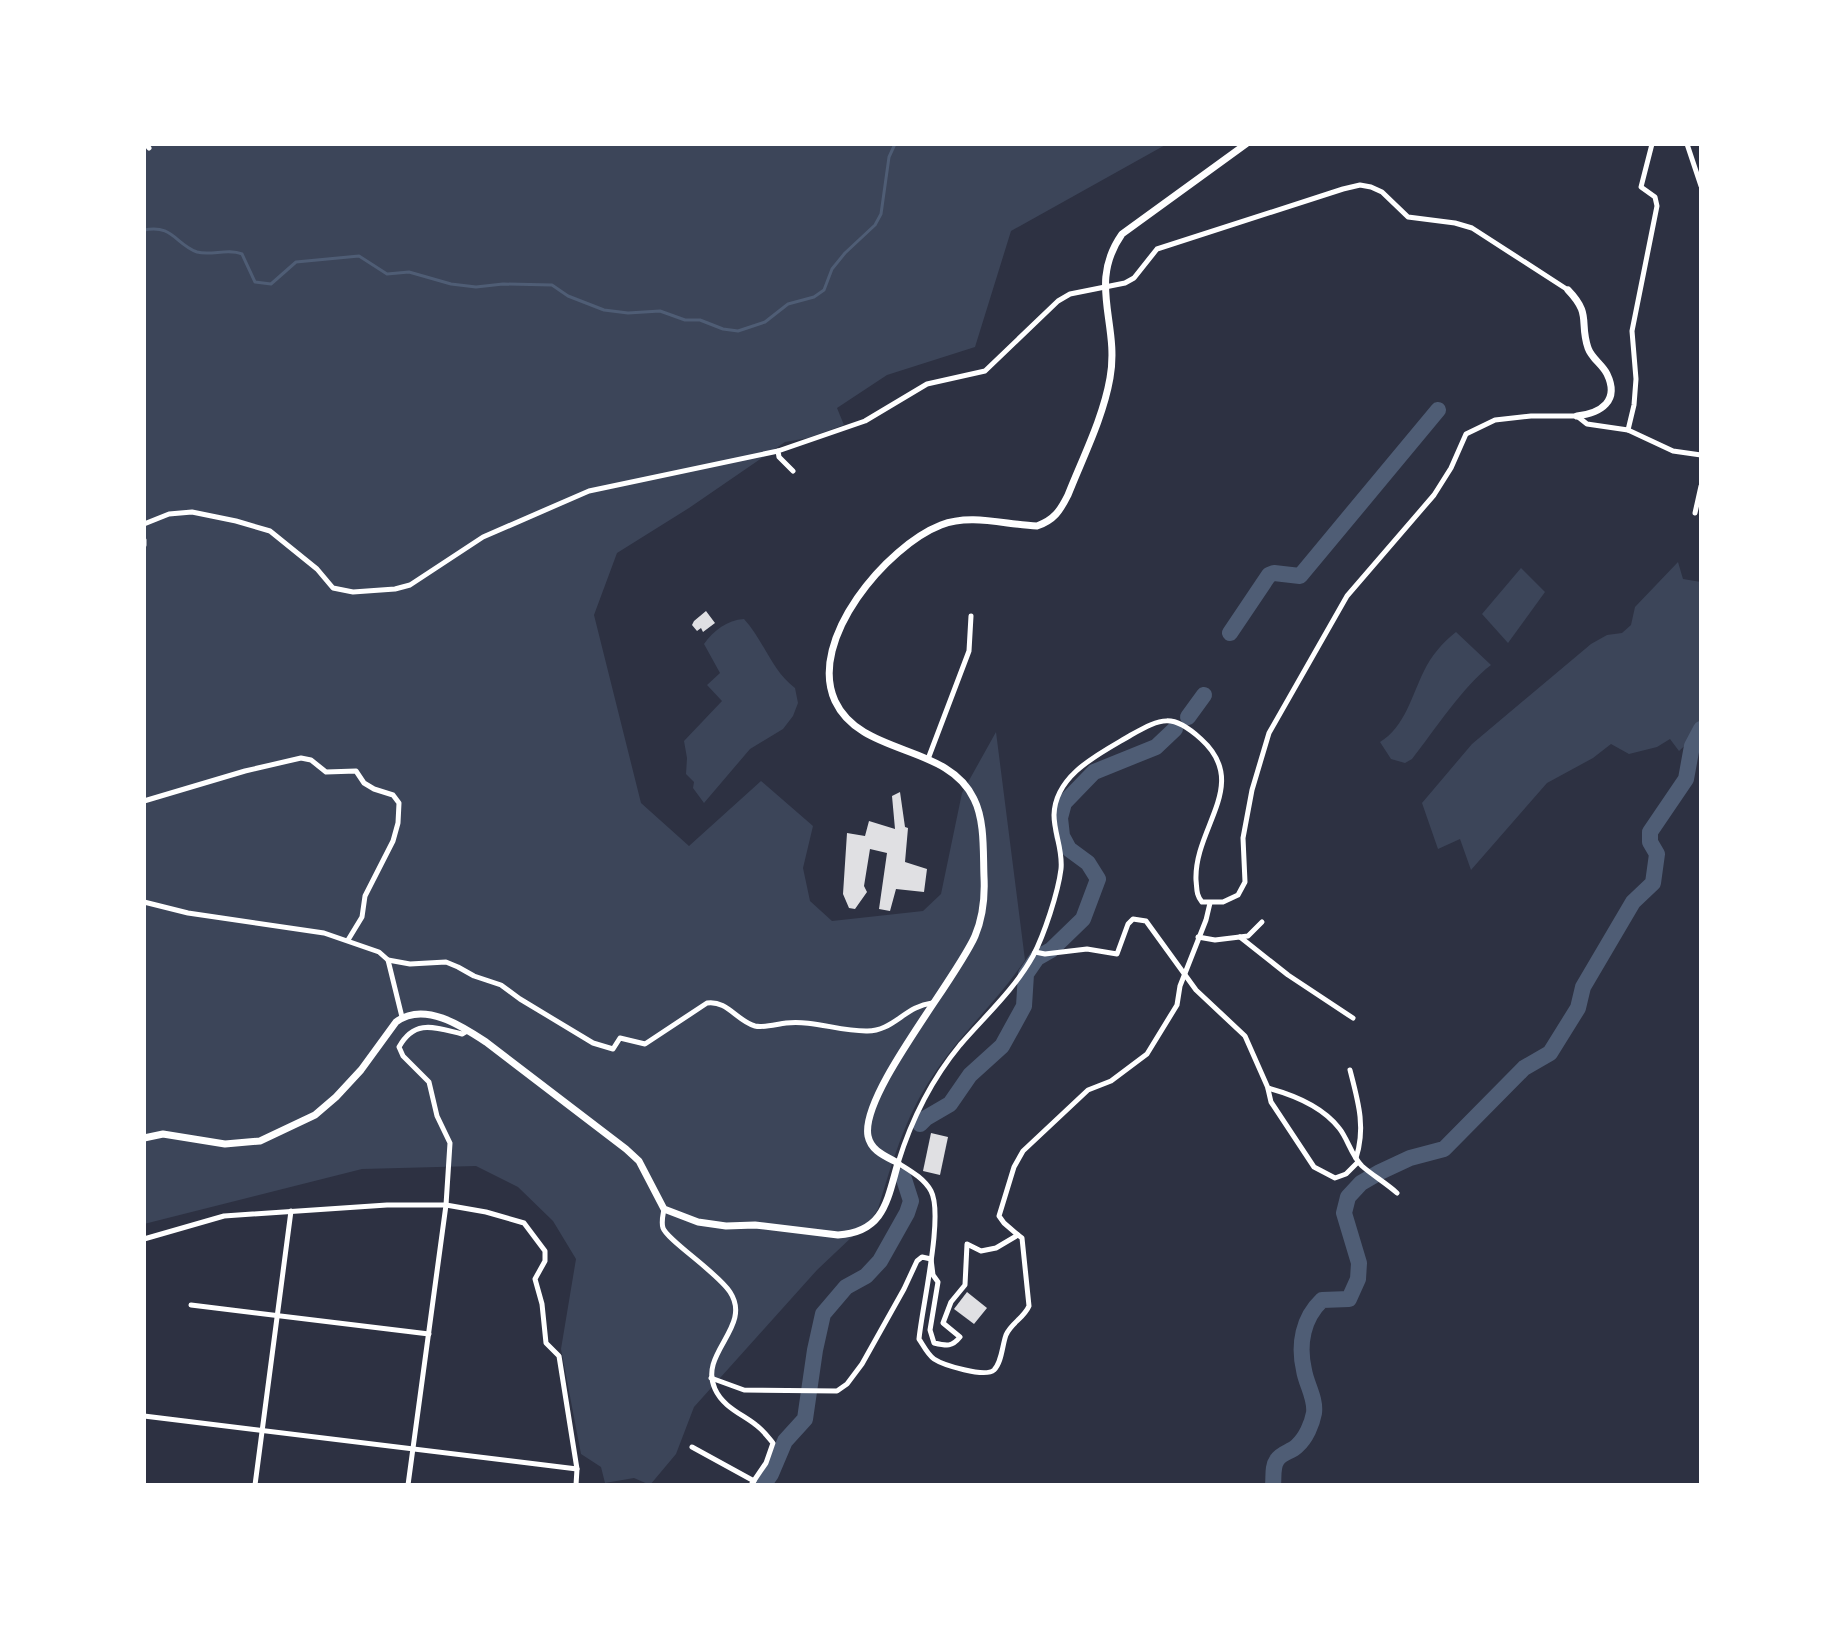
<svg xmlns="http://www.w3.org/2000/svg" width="1845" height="1629" viewBox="0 0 1845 1629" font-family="'Nunito Sans',sans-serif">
<rect width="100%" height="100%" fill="#2d3142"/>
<g fill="#3c4559">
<path d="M144,144H1167L1011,231L975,347L887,375L837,408L844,425L808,438L785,442L689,508L617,553L594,615L641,803L689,846L761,781L813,826L803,868L810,901L832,921L923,911L941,894L962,793L996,732L1025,960C997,1002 959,1035 932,1077C905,1117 892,1163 878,1209L873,1217L817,1270L694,1407L676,1454L650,1485L634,1478L605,1483L601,1467L581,1454L561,1349L576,1259L553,1221L518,1187L476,1166L362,1169L144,1224Z"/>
<polygon points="1678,562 1683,579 1701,582 1701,719 1694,737 1679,751 1670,739 1657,747 1629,754 1611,744 1593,758 1547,783 1471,870 1460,839 1438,849 1422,803 1472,744 1591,644 1607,635 1622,633 1631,625 1635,607"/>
<polygon points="1521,568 1545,592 1508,643 1482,614"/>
<path d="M744,619C764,641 772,671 795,688L798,703L793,716L783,729L750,749L704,803L693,788L694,782L686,774L687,758L684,741L722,701L707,685L720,673L704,644C713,631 727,620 744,619Z"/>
<path d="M1456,632L1491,665C1464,685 1434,731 1412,759L1405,763L1391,759L1380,742C1405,727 1412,695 1424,671C1431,656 1443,642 1456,632Z"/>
</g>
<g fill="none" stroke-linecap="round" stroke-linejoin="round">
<path stroke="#4f5d75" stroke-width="3" d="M144,230C173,224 175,244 197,252C211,256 228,248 242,254L255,282L271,284L296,262L359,256L387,274L409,272L451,284L476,287L503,284L552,285L568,296L604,310L628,313L660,311L685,320H700L723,329L738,331L765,322L788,304L814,297L824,290L832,269L845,253L875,225L881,214L889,157L895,144"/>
<g stroke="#4f5d75" stroke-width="16">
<polyline points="1230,633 1269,575 1274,573 1300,576 1438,410"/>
<polyline points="1188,717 1204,695"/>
<polyline points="920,1124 926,1118 950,1104 970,1075 1002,1046 1024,1006 1026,974 1037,958 1051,950 1083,919 1098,879 1088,863 1069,849 1062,836 1060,818 1064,803 1094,772 1156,747 1175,729"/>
<polyline points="763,1485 771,1474 785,1441 805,1419 815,1350 823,1314 846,1287 866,1276 880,1261 907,1213 911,1201 903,1176"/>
<path d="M1273,1485C1274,1477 1272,1467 1277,1460C1281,1453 1291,1452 1297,1446C1306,1438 1312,1424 1314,1413C1316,1398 1306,1384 1304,1370C1298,1344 1303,1318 1322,1300L1349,1299L1358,1279L1359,1263L1344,1213L1348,1197L1361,1183L1380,1172L1410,1158L1444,1149L1524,1068L1550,1053L1578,1008L1583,987L1633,902L1653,883L1657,854L1650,842V832L1686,779L1692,746L1701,729"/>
</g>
</g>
<g fill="#e0e0e3">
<polygon points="706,611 715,623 703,632 701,628 697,631 692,625 694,621"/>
<polygon points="900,792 905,827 908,828 905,862 927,869 924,892 896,889 890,911 879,909 887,853 870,849 864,886 867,892 855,909 849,908 843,894 847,833 865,836 869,821 895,829 892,796"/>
<polygon points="931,1133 948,1137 940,1175 923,1171"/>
<polygon points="967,1292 987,1308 974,1324 954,1309"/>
</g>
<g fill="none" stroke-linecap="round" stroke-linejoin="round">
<g stroke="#fff" stroke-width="5">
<polyline points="146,144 149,148"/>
<polyline points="1687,144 1701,186"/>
<polyline points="1628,430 1634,405 1636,379 1632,331 1657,206 1655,197 1641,187 1652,144"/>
<polyline points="793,471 779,457 778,451 865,421 927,384 985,371 1058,301 1070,294 1125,283 1134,278 1157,249 1343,189 1360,185 1371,187 1382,192 1408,217 1455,223 1472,228 1568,290"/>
<polyline points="1695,513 1701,486"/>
<polyline points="144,524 169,514 192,512 236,521 270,531 317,569 333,588 353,592 395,589 410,585 483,537 589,491 778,451"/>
<polyline points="144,540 144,545"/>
<polyline points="928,759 969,651 971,616"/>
<polyline points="144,801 245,771 301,758 311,760 326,772 356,771 364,783 374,789 393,795 399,803 398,823 393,841 365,896 362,917 348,940"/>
<polyline points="144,902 188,913 324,933 379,952 388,960 402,1017"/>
<polyline points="1198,937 1215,940 1248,936 1262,922"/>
<polyline points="1240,937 1288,975 1353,1018"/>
<path d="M1035,952L1045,954L1087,949L1117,954L1128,924L1133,919L1146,921L1196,990L1245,1036L1268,1088C1294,1095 1322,1106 1339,1128C1348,1139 1351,1155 1362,1166C1372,1175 1386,1183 1397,1193"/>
<path d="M388,960L410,964L446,962L458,967L474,976L501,985L520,999L593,1043L613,1049L620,1038L645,1044L707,1003C727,1000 737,1021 755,1026C764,1028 777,1024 786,1023C813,1020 838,1031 866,1031C893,1032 905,1006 932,1003"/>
<path d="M1350,1070C1358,1101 1366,1127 1356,1158"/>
<polyline points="1268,1089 1271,1102 1314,1167 1335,1178 1346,1174 1358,1162"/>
<path d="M664,1209C663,1215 661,1222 663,1228C667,1240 718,1273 730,1292C753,1327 698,1353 715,1389C723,1407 742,1414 756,1425C763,1430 768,1437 773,1443L766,1463L751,1485"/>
<path d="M1018,1235L1022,1238L1029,1306C1024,1318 1011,1323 1006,1335C1002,1346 1002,1362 994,1370C985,1378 943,1365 934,1359C928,1355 923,1345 919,1339C922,1307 944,1215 931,1191C924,1178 909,1170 898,1163C911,1121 932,1079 960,1045C985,1016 1014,990 1033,956C1044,935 1058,893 1061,869C1063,850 1054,833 1054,815C1055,774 1101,753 1131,735C1162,718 1172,713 1201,739C1251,784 1194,827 1196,880C1197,889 1196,895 1202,902H1223L1238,895L1245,882L1243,838L1252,790L1269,733L1347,596L1434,495L1451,468L1466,434L1495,420L1531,416H1577L1587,424L1628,430L1673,451L1701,455"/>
<polyline points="144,1239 224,1216 387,1205 446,1205 486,1212 524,1223 545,1251 545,1261 535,1279 542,1304 546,1343 559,1356 577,1469 576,1485"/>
<polyline points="191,1305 429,1334"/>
<path d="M711,1378L744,1390L837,1391L847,1384L862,1364L904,1289L917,1261L922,1257L931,1259L933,1275L938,1282L930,1330L934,1343C947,1346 952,1347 960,1337L943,1323L951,1302L965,1285L967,1244L981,1251L996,1248L1018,1235L1004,1223L999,1216L1014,1167L1023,1151L1088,1090L1111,1081L1147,1054L1177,1005L1180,986L1206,920L1210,903"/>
<polyline points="144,1416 577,1469"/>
<polyline points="692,1447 754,1481"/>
<polyline points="255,1485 291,1211"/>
<path d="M408,1485L446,1205L450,1143L437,1116L429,1082L403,1056L399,1047C415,1018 436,1028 462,1034L467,1031"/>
</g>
<g stroke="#fff" stroke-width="7">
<path d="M1568,290C1592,315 1579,321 1588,348C1592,359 1602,364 1607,374C1620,401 1601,413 1577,416"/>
<path d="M144,1138L163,1134L225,1144L260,1141L315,1115L336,1097L361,1070L396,1022C424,1001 462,1026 486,1042L626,1149L639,1161L664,1209L698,1222L726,1226L755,1225L838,1235C884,1232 887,1201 898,1163C885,1156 871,1151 868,1136C860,1094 956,980 975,936C983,917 985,897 984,877C983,852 985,821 974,799C948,743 861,757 835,701C807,640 887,546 941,525C971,513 1006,525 1037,526C1054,520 1060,511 1068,495C1083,457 1103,418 1110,378C1120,323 1087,284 1122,234L1246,144"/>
</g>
</g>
<rect width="1845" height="1629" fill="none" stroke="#ffffff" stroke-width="292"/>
</svg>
